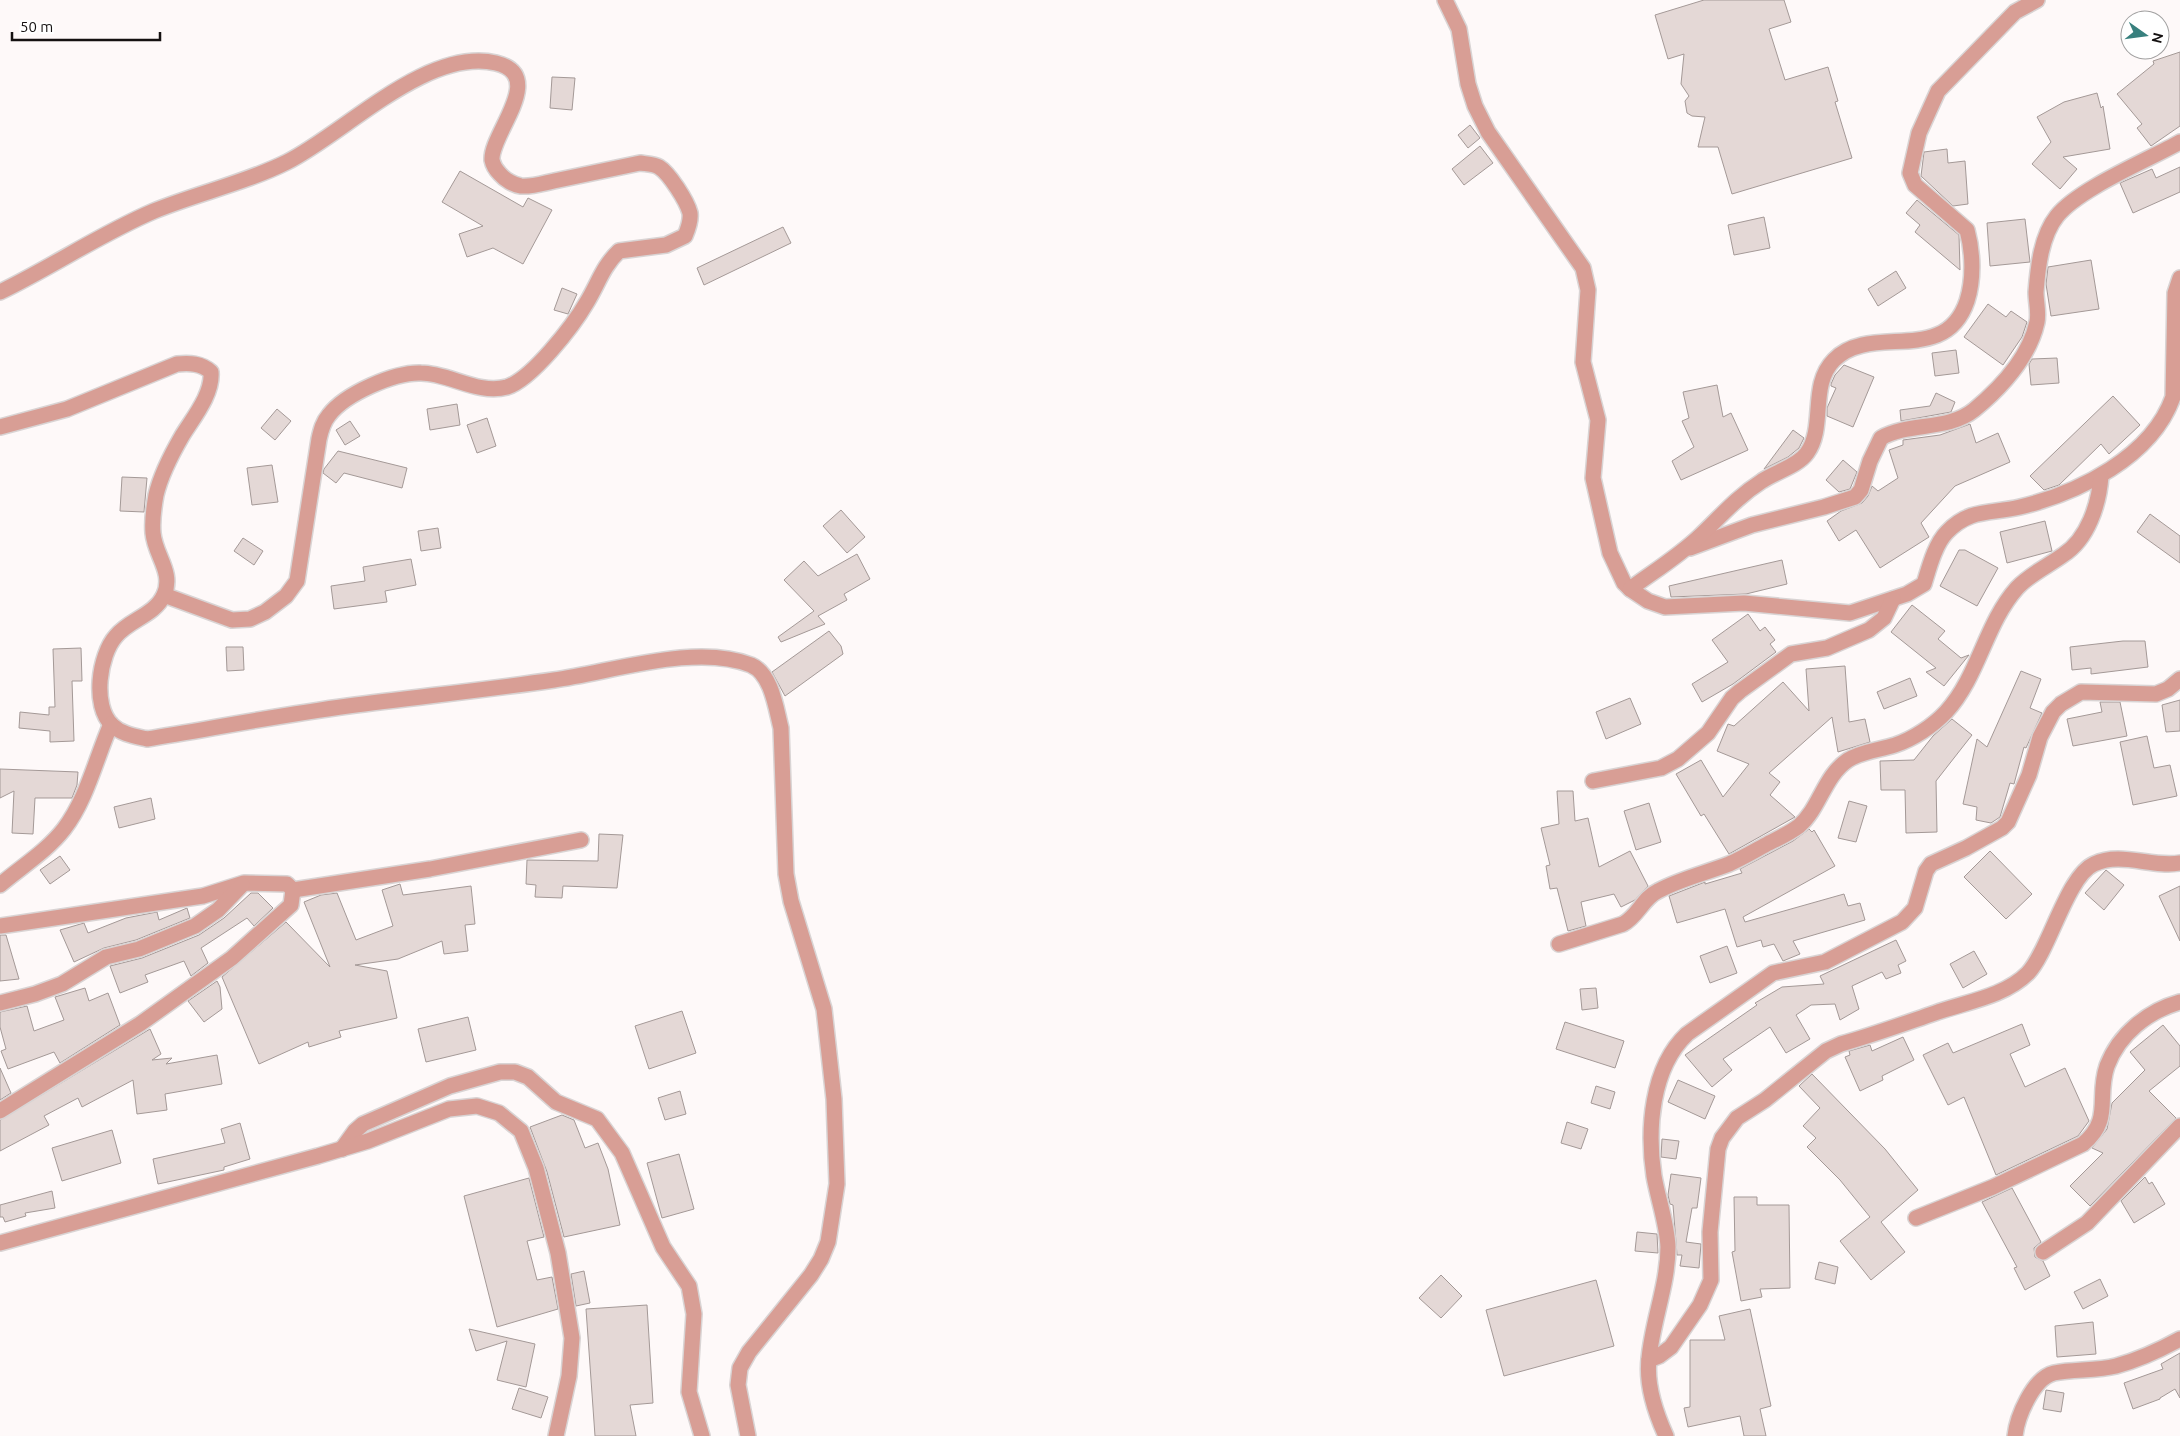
<svg xmlns="http://www.w3.org/2000/svg" width="2180" height="1436" viewBox="0 0 2180 1436" font-family="Ubuntu,sans-serif">
<rect width="100%" height="100%" fill="#fef9f9"/>
<g fill="#e4d8d6" stroke="#a49997">
<polygon points="1704,0 1784,0 1791,22 1769,29 1785,80 1828,67 1838,101 1835,102 1852,158 1732,194 1718,147 1698,147 1705,117 1692,116 1687,113 1685,101 1689,96 1681,84 1684,54 1668,59 1655,15"/>
<polygon points="2180,52 2180,126 2151,146 2137,128 2142,124 2117,94 2154,64 2153,61"/>
<polygon points="552,77 575,78 572,110 550,108"/>
<polygon points="2097,93 2101,108 2103,106 2110,149 2063,157 2077,169 2060,189 2032,164 2051,142 2037,117 2064,102"/>
<polygon points="1470,125 1480,138 1468,148 1458,135"/>
<polygon points="1480,146 1493,163 1464,185 1452,169"/>
<polygon points="1947,149 1948,163 1965,161 1968,204 1953,206 1921,176 1924,152"/>
<polygon points="2180,167 2180,192 2133,213 2120,183 2152,169 2156,178"/>
<polygon points="460,171 523,207 528,198 552,210 523,264 493,248 467,257 459,234 483,226 442,202"/>
<polygon points="1917,200 1959,235 1960,270 1915,232 1920,225 1906,213"/>
<polygon points="1764,217 1770,248 1734,255 1728,225"/>
<polygon points="2025,219 2030,262 1990,266 1987,223"/>
<polygon points="783,227 791,243 704,285 697,268"/>
<polygon points="2091,260 2099,309 2051,316 2046,284 2048,267"/>
<polygon points="1896,271 1906,288 1878,306 1868,289"/>
<polygon points="562,288 577,294 568,314 554,310"/>
<polygon points="1988,304 2006,317 2011,311 2027,322 2022,337 2003,365 1964,337"/>
<polygon points="1956,350 1959,373 1935,376 1932,353"/>
<polygon points="2057,358 2059,383 2031,385 2029,364 2032,359"/>
<polygon points="1844,365 1874,377 1853,427 1827,416 1827,408 1836,388 1831,386 1831,384 1835,375"/>
<polygon points="1717,385 1723,417 1731,413 1748,450 1681,480 1672,461 1694,447 1682,421 1689,418 1683,392"/>
<polygon points="1936,393 1955,402 1951,412 1901,421 1900,410 1930,406"/>
<polygon points="2113,396 2140,425 2109,454 2101,444 2059,485 2044,490 2030,476"/>
<polygon points="457,404 460,425 430,430 427,409"/>
<polygon points="277,409 291,421 275,440 261,428"/>
<polygon points="487,418 496,446 477,453 467,425"/>
<polygon points="350,421 360,436 345,445 336,430"/>
<polygon points="1970,424 1976,443 1998,433 2010,462 1955,486 1921,523 1929,537 1880,568 1856,530 1839,541 1827,521 1841,511 1862,503 1868,496 1872,486 1878,491 1898,478 1889,450 1903,445 1903,440 1940,435"/>
<polygon points="1793,430 1804,438 1799,448 1788,457 1764,469"/>
<polygon points="338,451 407,468 402,488 344,473 336,483 323,473 324,469"/>
<polygon points="1843,460 1857,472 1850,489 1839,492 1826,480"/>
<polygon points="272,465 278,502 252,505 247,468"/>
<polygon points="122,477 147,478 144,512 120,511"/>
<polygon points="841,510 865,537 847,553 823,526"/>
<polygon points="2150,514 2180,536 2180,563 2137,532"/>
<polygon points="2045,521 2052,551 2007,563 2000,532"/>
<polygon points="438,528 441,548 421,551 418,531"/>
<polygon points="243,538 263,551 254,565 234,551"/>
<polygon points="1959,550 1965,550 1998,568 1977,606 1940,586"/>
<polygon points="857,554 870,579 844,594 847,600 818,616 825,624 781,642 778,637 814,611 784,580 804,561 818,576"/>
<polygon points="411,559 416,585 385,591 387,602 334,609 331,586 365,581 363,567"/>
<polygon points="1782,560 1787,584 1746,594 1671,597 1669,586"/>
<polygon points="1912,605 1945,631 1938,639 1961,658 1969,655 1944,686 1926,672 1936,668 1891,632"/>
<polygon points="1748,614 1760,631 1765,627 1775,640 1770,644 1776,652 1733,684 1702,702 1692,684 1728,662 1712,640"/>
<polygon points="829,631 841,646 843,654 785,696 772,672"/>
<polygon points="2123,641 2145,641 2148,667 2091,674 2091,668 2072,670 2070,647"/>
<polygon points="226,647 243,647 244,670 227,671"/>
<polygon points="81,648 82,681 72,681 74,741 50,742 50,731 19,728 20,712 49,715 49,707 55,707 53,649"/>
<polygon points="1845,666 1849,722 1865,719 1870,742 1838,752 1832,717 1769,773 1780,782 1770,795 1795,817 1729,854 1704,814 1701,816 1676,774 1701,760 1723,797 1749,764 1717,751 1728,724 1734,726 1783,682 1809,711 1806,669"/>
<polygon points="2021,671 2041,679 2030,708 2042,713 2026,748 2024,747 2014,784 2010,783 2000,817 1991,823 1976,820 1977,807 1963,804 1977,739 1987,747"/>
<polygon points="1910,678 1917,696 1884,709 1877,692"/>
<polygon points="1630,698 1641,724 1606,739 1596,712"/>
<polygon points="2180,700 2180,731 2166,732 2162,705"/>
<polygon points="2100,702 2120,702 2127,736 2073,746 2067,719 2102,712"/>
<polygon points="1952,719 1972,735 1936,781 1937,832 1906,833 1905,790 1881,790 1880,761 1914,760 1933,736"/>
<polygon points="2147,736 2154,768 2170,765 2177,796 2133,805 2120,742"/>
<polygon points="0,769 78,772 77,785 72,798 35,798 33,834 12,833 14,791 0,798"/>
<polygon points="1557,791 1573,791 1575,821 1588,818 1599,867 1630,851 1648,886 1635,900 1621,907 1614,894 1581,902 1586,926 1568,931 1557,888 1550,889 1546,866 1550,865 1541,828 1559,824"/>
<polygon points="151,798 155,819 119,828 114,807"/>
<polygon points="1849,801 1867,806 1856,842 1838,838"/>
<polygon points="1649,803 1661,842 1636,850 1624,811"/>
<polygon points="1809,829 1812,832 1814,830 1835,866 1743,917 1745,922 1844,894 1848,906 1860,903 1865,920 1793,941 1800,954 1783,961 1774,944 1763,947 1761,940 1737,947 1725,909 1677,923 1669,896 1705,882 1705,884 1742,873 1740,869 1793,841"/>
<polygon points="599,834 623,835 617,888 563,886 562,898 535,897 536,885 526,884 527,860 598,861"/>
<polygon points="1990,851 2032,894 2006,919 1964,877"/>
<polygon points="60,856 70,870 50,884 40,870"/>
<polygon points="2106,870 2124,885 2104,910 2085,893"/>
<polygon points="400,884 403,895 471,886 475,924 465,925 468,951 444,954 442,941 398,959 355,965 387,971 397,1018 339,1031 341,1037 309,1047 308,1042 259,1064 222,977 286,922 330,967 304,902 321,895 337,893 356,940 393,926 382,890"/>
<polygon points="2180,886 2180,941 2159,896"/>
<polygon points="251,893 258,893 273,908 254,926 247,918 201,948 208,963 191,976 184,961 145,975 148,982 120,993 110,966 142,958 199,935 224,918"/>
<polygon points="187,908 190,918 136,940 104,948 74,962 60,930 84,923 88,933 126,918 157,912 159,920"/>
<polygon points="0,935 6,935 19,979 0,981"/>
<polygon points="1896,940 1906,961 1898,965 1901,973 1886,979 1882,972 1852,986 1859,1009 1840,1020 1835,1004 1811,1005 1796,1015 1810,1039 1786,1053 1770,1027 1723,1059 1732,1070 1712,1087 1685,1055 1757,1005 1755,1003 1782,987 1824,984 1820,976"/>
<polygon points="1727,946 1737,973 1710,983 1700,956"/>
<polygon points="1974,951 1987,974 1963,988 1950,964"/>
<polygon points="217,981 220,987 222,1009 204,1022 188,1001"/>
<polygon points="85,988 89,1001 108,993 120,1025 60,1063 54,1052 8,1069 1,1051 6,1049 0,1027 0,1012 27,1006 34,1031 64,1020 55,997"/>
<polygon points="1596,988 1598,1008 1582,1010 1580,989"/>
<polygon points="682,1011 696,1053 649,1069 635,1026"/>
<polygon points="468,1017 476,1050 426,1062 418,1029"/>
<polygon points="1565,1022 1624,1041 1615,1068 1556,1049"/>
<polygon points="2022,1024 2030,1045 2010,1054 2025,1087 2065,1068 2089,1121 2078,1136 1996,1175 1964,1097 1948,1105 1923,1055 1948,1043 1953,1053"/>
<polygon points="2163,1025 2180,1046 2180,1066 2149,1091 2176,1118 2090,1206 2070,1186 2103,1153 2092,1148 2107,1129 2112,1103 2145,1070 2130,1052"/>
<polygon points="150,1029 161,1054 152,1060 172,1058 166,1064 217,1055 222,1084 165,1094 167,1110 137,1114 133,1080 82,1107 78,1098 44,1116 49,1125 0,1151 0,1120"/>
<polygon points="1903,1037 1914,1060 1882,1076 1883,1080 1860,1091 1845,1057 1850,1055 1849,1051 1870,1045 1872,1051"/>
<polygon points="0,1068 11,1093 0,1100"/>
<polygon points="1812,1074 1885,1149 1918,1190 1881,1222 1905,1252 1871,1280 1840,1241 1870,1217 1840,1180 1807,1147 1816,1138 1803,1126 1820,1108 1799,1086"/>
<polygon points="1678,1080 1715,1096 1705,1119 1668,1102"/>
<polygon points="1596,1086 1615,1092 1610,1109 1591,1103"/>
<polygon points="680,1091 686,1114 665,1120 658,1098"/>
<polygon points="562,1115 574,1120 585,1148 598,1143 608,1169 620,1225 564,1237 547,1172 530,1127"/>
<polygon points="1567,1122 1588,1129 1581,1149 1561,1143"/>
<polygon points="240,1123 250,1159 224,1167 224,1170 158,1184 153,1159 225,1143 221,1129"/>
<polygon points="112,1130 121,1163 62,1181 52,1148"/>
<polygon points="1662,1139 1679,1141 1676,1159 1661,1157"/>
<polygon points="679,1154 694,1209 662,1218 647,1163"/>
<polygon points="1671,1174 1701,1178 1697,1208 1692,1208 1686,1242 1701,1244 1699,1268 1680,1266 1682,1255 1677,1255 1673,1205 1670,1204 1668,1195"/>
<polygon points="2145,1177 2149,1184 2152,1182 2165,1204 2134,1223 2121,1201"/>
<polygon points="529,1178 544,1237 527,1241 537,1280 552,1277 558,1309 497,1327 464,1196"/>
<polygon points="2012,1188 2041,1242 2034,1248 2035,1257 2043,1261 2050,1276 2025,1290 2014,1268 2017,1267 1982,1202"/>
<polygon points="52,1191 55,1208 25,1213 26,1216 5,1222 3,1217 0,1217 0,1205"/>
<polygon points="1734,1197 1757,1197 1757,1205 1789,1205 1790,1288 1760,1289 1762,1297 1741,1301 1732,1252 1735,1251"/>
<polygon points="1637,1232 1657,1234 1658,1253 1635,1251"/>
<polygon points="1819,1262 1838,1267 1835,1284 1815,1279"/>
<polygon points="584,1271 590,1303 576,1306 571,1274"/>
<polygon points="1441,1275 1462,1296 1441,1318 1419,1298"/>
<polygon points="2100,1279 2108,1296 2083,1309 2074,1292"/>
<polygon points="1596,1280 1614,1346 1504,1376 1486,1310"/>
<polygon points="647,1305 653,1403 630,1405 636,1436 595,1436 586,1309"/>
<polygon points="1750,1309 1771,1406 1760,1409 1766,1436 1744,1436 1740,1416 1688,1427 1684,1408 1690,1407 1690,1340 1725,1340 1719,1316"/>
<polygon points="2093,1322 2096,1354 2057,1357 2055,1326"/>
<polygon points="469,1329 535,1344 526,1387 497,1380 507,1341 476,1351"/>
<polygon points="2180,1353 2180,1398 2175,1389 2160,1398 2160,1399 2133,1409 2124,1383 2163,1369 2161,1364"/>
<polygon points="519,1388 548,1397 541,1418 512,1409"/>
<polygon points="2046,1390 2064,1393 2061,1412 2043,1409"/>
</g>
<g fill="none" stroke-linecap="round" stroke-linejoin="round">
<g stroke="#d9d4d4" stroke-width="18">
<g id="minor">
<path d="M1445,0L1459,29L1468,84L1475,106L1488,132L1583,268L1588,290L1583,362L1598,420L1593,478L1610,553L1624,583L1630,589L1648,601L1665,607L1744,603L1850,613L1907,594L1924,584C1929,568 1935,544 1947,532C1970,508 1991,514 2020,507C2078,493 2152,457 2173,397L2175,293L2180,278"/>
<path d="M0,292C52,267 100,234 154,211C198,193 245,183 287,162C345,133 427,47 496,63C548,76 490,134 492,160C493,165 497,171 500,174C505,180 514,185 521,186C532,187 544,183 554,181C583,175 611,169 640,163C646,164 654,164 659,167C669,173 687,201 690,213C691,220 688,229 685,236L666,245L619,251C603,266 598,284 587,302C573,326 532,379 507,387C478,395 449,373 421,373C394,372 345,394 329,415C323,422 321,430 319,439L297,581L286,596L265,612L250,619L232,620L164,595"/>
<path d="M0,427L67,409L177,364C190,363 201,363 211,372C213,394 193,418 182,436C171,455 161,474 156,495C154,506 152,522 153,533C155,556 174,572 164,595C154,616 130,619 116,636C99,655 92,706 112,725C121,734 134,736 147,739C214,728 281,715 348,706C416,697 485,690 554,680C612,672 696,643 751,665C772,674 776,709 781,728L786,874L791,901L824,1009L834,1099L837,1184L828,1242L821,1259L811,1275L749,1352L740,1368L738,1385L748,1436"/>
<path d="M1690,548L1752,525L1824,507L1855,497L1861,490L1870,461L1881,438C1909,422 1948,431 1974,410C2002,387 2029,358 2037,322C2039,312 2036,302 2036,292C2038,267 2041,236 2057,216C2078,189 2148,160 2180,142"/>
<path d="M1630,589C1653,572 1679,556 1700,536C1721,516 1737,497 1762,481C1775,472 1798,466 1807,453C1826,427 1809,385 1834,360C1871,322 1945,367 1967,301C1974,279 1973,252 1967,230L1915,185L1910,173L1919,133L1938,91L2015,12L2037,0"/>
<polyline points="1593,781 1661,768 1678,759 1708,733 1732,698 1740,691 1791,654 1827,648 1869,630 1884,618 1893,599"/>
<path d="M0,885C21,867 47,851 64,829C87,799 96,758 111,724"/>
<polyline points="293,890 430,869 581,840"/>
<polyline points="0,926 203,896 244,883 287,884 293,890 291,905 232,958 140,1024 0,1111"/>
<path d="M1559,944L1623,924C1638,916 1643,898 1658,891C1680,879 1706,873 1729,864C1743,858 1756,850 1769,843C1779,838 1790,833 1799,826C1820,808 1824,776 1848,760C1862,751 1880,750 1895,745C1913,739 1933,726 1946,712C1979,676 1985,624 2017,588C2030,574 2048,566 2063,555C2088,539 2099,504 2101,476"/>
<polyline points="0,1003 35,994 62,984 106,957 139,949 195,926 218,910 242,885"/>
<polyline points="342,1149 355,1131 363,1124 450,1086 500,1072 515,1072 528,1077 556,1102 597,1119 622,1153 663,1247 689,1286 694,1314 689,1392 702,1436"/>
<path d="M1916,1218L1993,1187L2083,1144C2113,1119 2096,1098 2107,1066C2119,1034 2148,1011 2180,1002"/>
<polyline points="0,1243 318,1156 368,1141 449,1109 477,1106 499,1113 521,1131 536,1168 558,1253 572,1338 569,1376 556,1436"/>
<polyline points="2043,1252 2087,1223 2180,1126"/>
<path d="M1649,1360L1659,1356L1671,1347L1700,1305L1711,1280L1710,1232L1718,1149L1722,1138L1737,1118L1765,1100L1826,1051L1841,1044C1873,1035 1903,1024 1935,1013C1965,1002 2004,997 2028,973C2049,951 2067,876 2094,864C2121,851 2152,868 2180,863"/>
<path d="M1666,1436C1656,1414 1646,1384 1649,1359C1652,1322 1668,1285 1668,1247C1667,1223 1658,1199 1654,1176C1647,1130 1651,1068 1687,1034L1773,973L1825,962L1902,922L1915,908L1926,871L1931,864L1966,848L2002,828L2008,822L2029,775L2040,737L2053,712L2061,704L2081,692L2156,694L2168,689L2180,679"/>
<path d="M2015,1436C2017,1417 2033,1378 2054,1373C2074,1369 2096,1371 2116,1366C2138,1360 2160,1350 2180,1339"/>
</g>
</g>
<use href="#minor" stroke="#d89e95" stroke-width="15"/>
</g>
<g transform="translate(2145 35) rotate(104)"><circle r="24" fill="#ffffff" stroke="#a1a0a0"/>
<path d="M0-4L9 19L0 12L-9 19Z" fill="#38807e"/>
<text y="-8" font-size="14" font-weight="bold" text-anchor="middle" fill="#151111">N</text>
</g>
<path d="M12 32v8h148v-8" fill="none" stroke="#151111" stroke-width="2.5"/>
<text x="20" y="32" font-size="15" fill="#151111" stroke="#ffffff" stroke-width="4" paint-order="stroke">50 m</text>
</svg>
